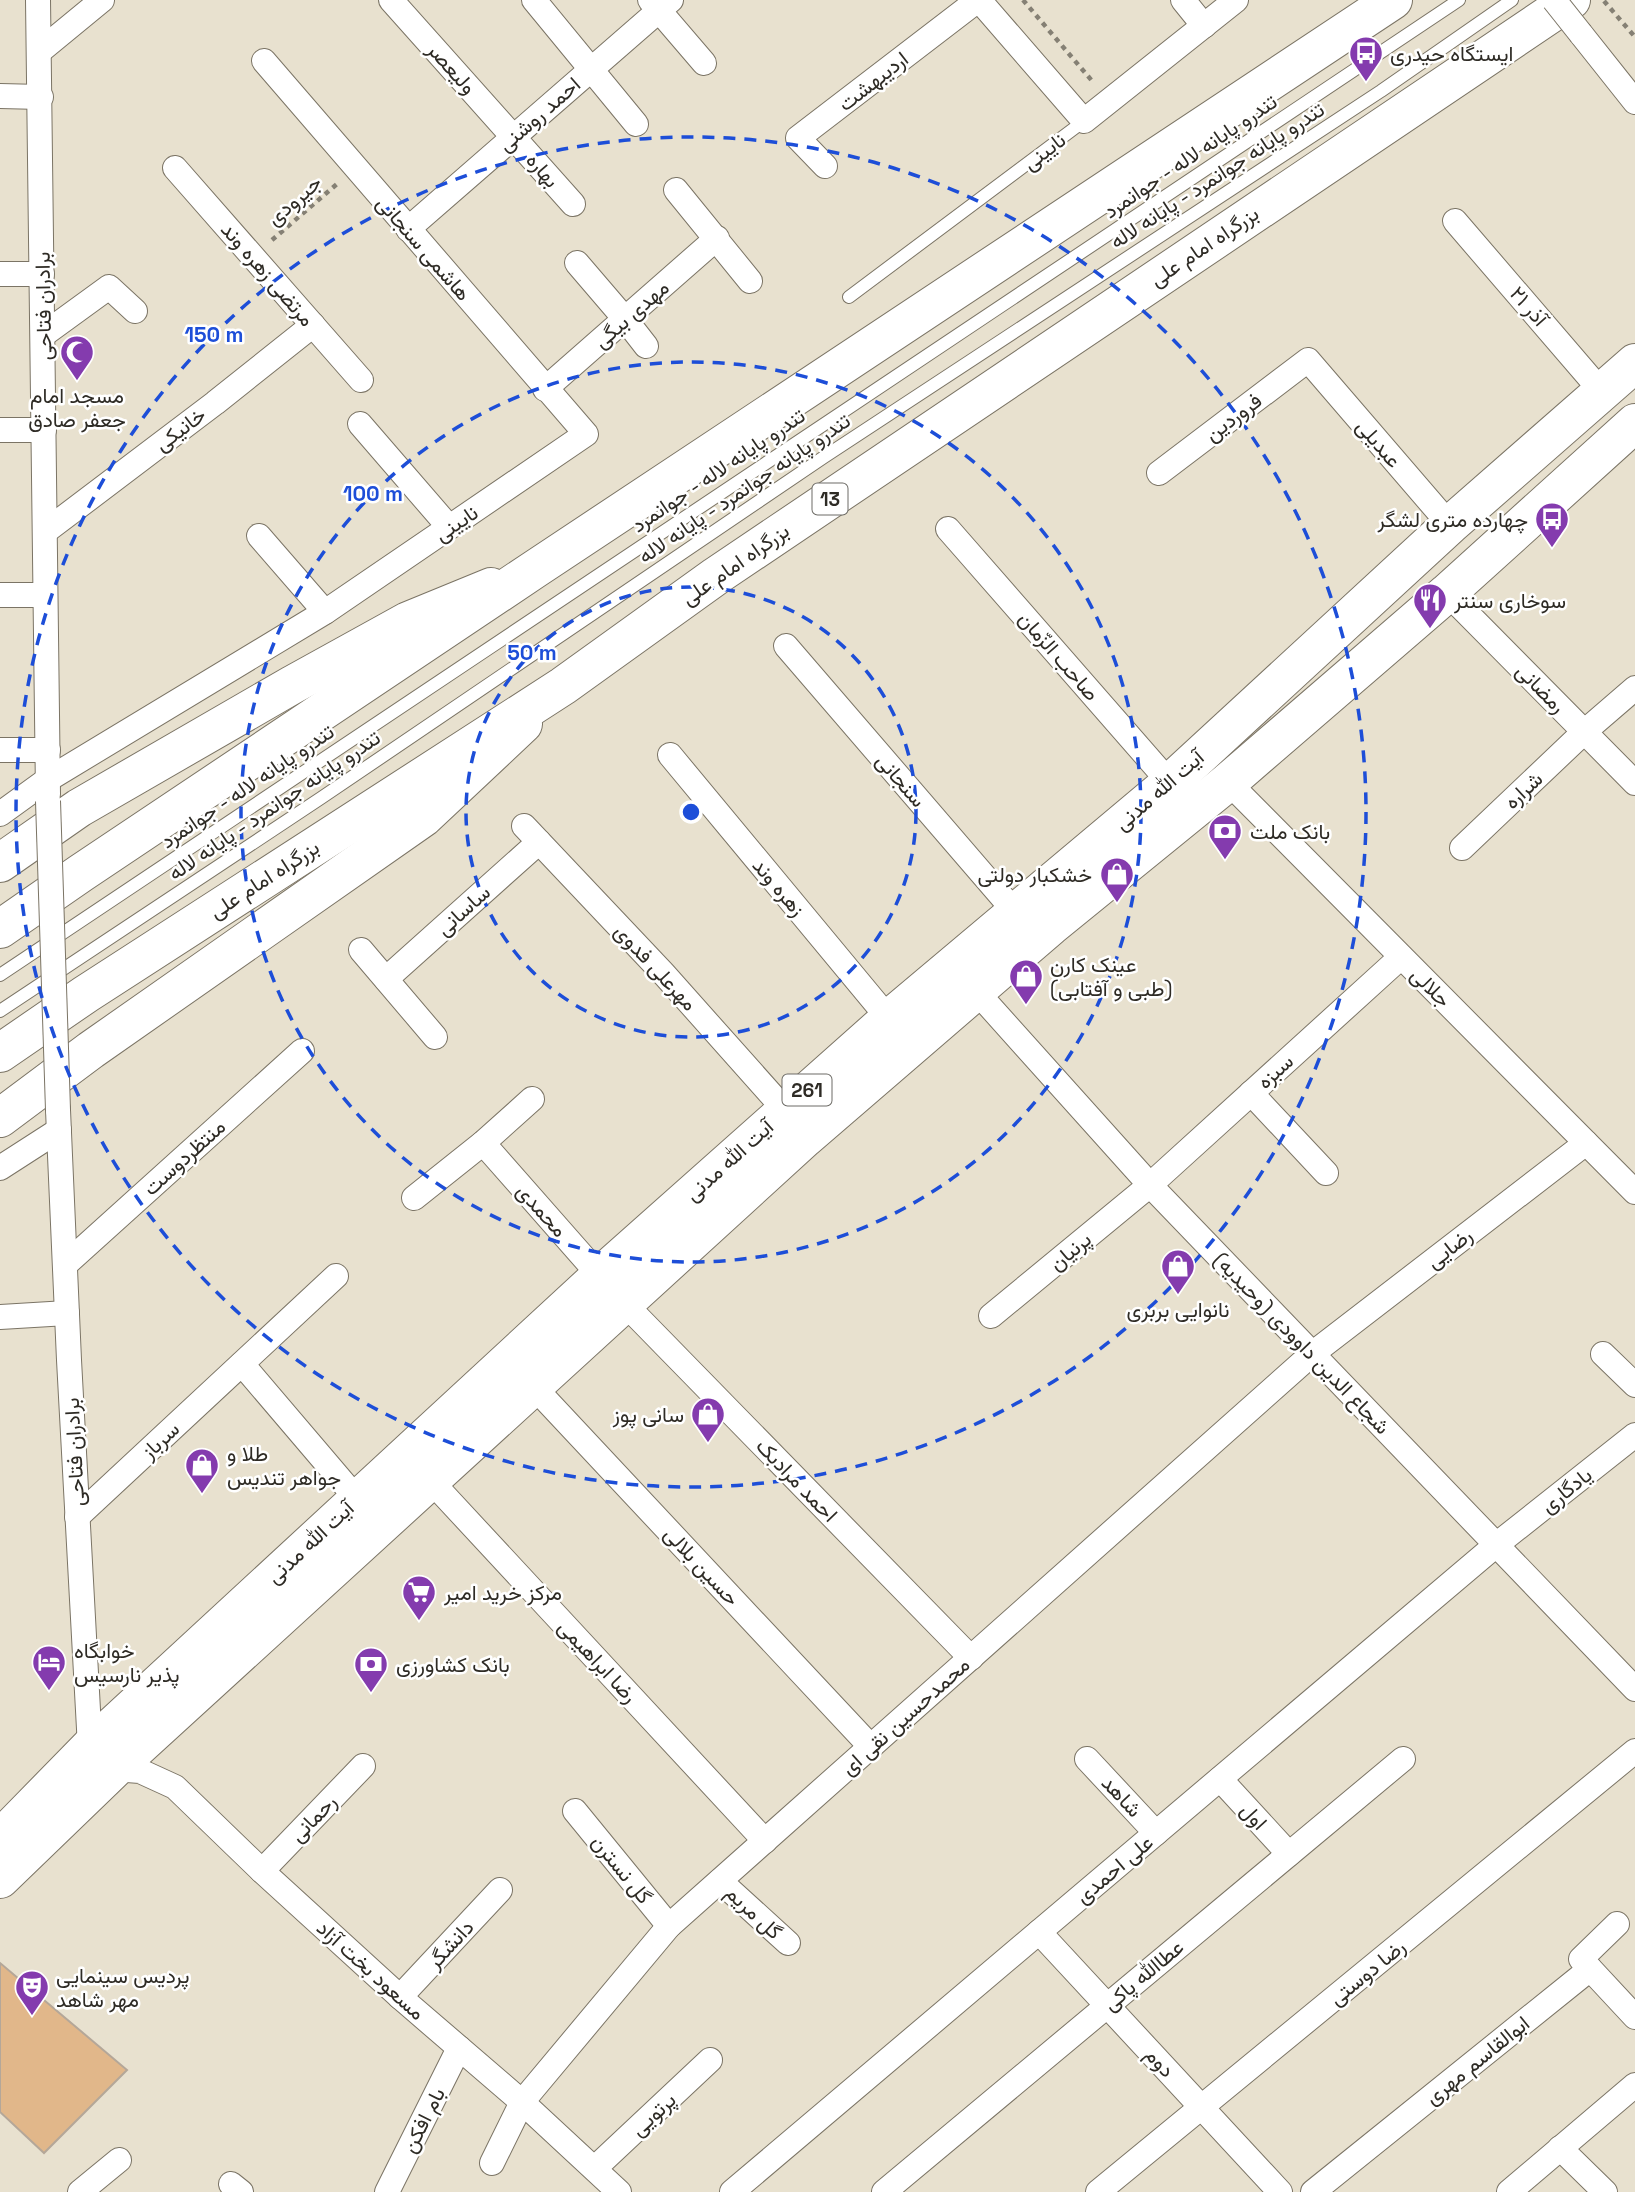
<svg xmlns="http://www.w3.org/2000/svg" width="1635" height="2192" viewBox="0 0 1635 2192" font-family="'Space Grotesk',Vazirmatn,sans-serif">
<rect width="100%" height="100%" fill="#e8e1cf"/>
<polygon fill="#e1b78a" stroke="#b4a799" stroke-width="2" points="0,1963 127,2070 44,2153 0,2112"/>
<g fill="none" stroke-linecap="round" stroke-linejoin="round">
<g stroke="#7b7465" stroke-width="14">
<g id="service">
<polyline points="849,297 1084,121"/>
<polyline points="0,975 1459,0"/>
<polyline points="0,1011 321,798 824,457 1381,91 1512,0"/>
</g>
</g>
<g stroke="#7b7465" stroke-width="26">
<g id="minor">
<polyline points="38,0 48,794"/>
<polyline points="391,0 573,204"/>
<polyline points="534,0 636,124"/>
<polyline points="650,0 704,63"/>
<polyline points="979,0 1084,121 1236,0"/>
<polyline points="1183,0 1204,26"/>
<polyline points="1581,34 1635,102"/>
<polyline points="40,51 102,0"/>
<polyline points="0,96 41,97"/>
<polyline points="825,166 798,138 978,0"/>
<polyline points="175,168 361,380"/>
<polyline points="676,190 750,281"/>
<polyline points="1455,221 1602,392"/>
<polyline points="408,229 671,0"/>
<polyline points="577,263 625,319 646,346"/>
<polyline points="0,274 42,274"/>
<polyline points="43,335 109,287 135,311"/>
<polyline points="545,389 717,238"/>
<polyline points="360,424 449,527"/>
<polyline points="0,430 44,430"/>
<polyline points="1159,473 1308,360 1450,525"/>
<polyline points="948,529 1170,783"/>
<polyline points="46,531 215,403 313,325"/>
<polyline points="259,536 325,612"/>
<polyline points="1447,593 1635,783"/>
<polyline points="0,595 45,595"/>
<polyline points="786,646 1016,913"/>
<polyline points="0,750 48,750"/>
<polyline points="670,755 889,1019"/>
<polyline points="1228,782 1635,1192"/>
<polyline points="0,814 47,780 325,612 586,434 264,61"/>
<polyline points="524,826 663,973 785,1110"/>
<polyline points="1462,848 1584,732 1635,688"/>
<polyline points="361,950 435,1037"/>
<polyline points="386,979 539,842"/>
<polyline points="975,990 1150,1185 1635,1689"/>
<polyline points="1251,1093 1326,1173"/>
<polyline points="58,1110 69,1360 90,1747"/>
<polyline points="483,1143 600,1276"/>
<polyline points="0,1168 59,1130"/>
<polyline points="414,1198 483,1143 532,1099"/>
<polyline points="66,1264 302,1051"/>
<polyline points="623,1302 971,1658"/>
<polyline points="991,1316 1150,1185 1401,957"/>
<polyline points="0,1317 67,1313"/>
<polyline points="1603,1354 1635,1385"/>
<polyline points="242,1364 357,1499"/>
<polyline points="533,1386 871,1747"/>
<polyline points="431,1481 765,1841"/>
<polyline points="77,1517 336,1276"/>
<polyline points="1087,1759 1156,1833"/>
<polyline points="114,1769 140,1771 175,1787 262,1871 400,1997 522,2102 619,2192"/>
<polyline points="1220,1779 1289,1854"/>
<polyline points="575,1811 669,1926"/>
<polyline points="262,1871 363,1766"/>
<polyline points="720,1881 788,1943"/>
<polyline points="1617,1924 1581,1959 1635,2017"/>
<polyline points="1039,1932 1280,2192"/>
<polyline points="400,1997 500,1890"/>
<polyline points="1560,2148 1605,2192"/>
<polyline points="492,2163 522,2102 669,1926 1312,1354 1586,1143"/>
<polyline points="595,2168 710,2060"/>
<polyline points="231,2184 241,2192"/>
<polyline points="80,2192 119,2160"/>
<polyline points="387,2192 459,2048"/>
<polyline points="732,2192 1496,1545 1635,1435"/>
<polyline points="884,2192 1403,1759"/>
<polyline points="1098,2192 1635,1751"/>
<polyline points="1313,2192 1590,1969"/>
<polyline points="1509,2192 1635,2085"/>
</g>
</g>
<g stroke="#7b7465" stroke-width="40">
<g id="primary">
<polyline points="0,863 79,808 292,685 408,621 491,587"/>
<polyline points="0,1118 91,1050 424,817 523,724"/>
<polyline points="0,1839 90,1747 600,1276 889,1019 1170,783 1450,525 1635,363"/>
<polyline points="0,1879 114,1769 805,1138 1051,926 1228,782 1447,593 1635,423"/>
</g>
</g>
<g stroke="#7b7465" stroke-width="40">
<g id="trunk">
<polyline points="0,929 81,873 535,569 1393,0"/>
<polyline points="0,1053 86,994 563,686 716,576 1571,0"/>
</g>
</g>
<g stroke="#858074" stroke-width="4.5" stroke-dasharray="5 5" stroke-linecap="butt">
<polyline points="1023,0 1093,82"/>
<polyline points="1604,1 1635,37"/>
<polyline points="272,240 337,184"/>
</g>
<use href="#service" stroke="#fff" stroke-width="12"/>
<use href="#minor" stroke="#fff" stroke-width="24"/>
<use href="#primary" stroke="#fff" stroke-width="38"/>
<use href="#trunk" stroke="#fff" stroke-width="38"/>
<g stroke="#7b7465" stroke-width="26" stroke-linecap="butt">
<g id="minor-bridge">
<polyline points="1554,0 1581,34"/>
<polyline points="48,801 58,1110"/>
</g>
</g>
<use href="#minor-bridge" stroke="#fff" stroke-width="24"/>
</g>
<g fill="none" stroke="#1d4ed8" stroke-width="3.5" stroke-dasharray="12 9">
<circle cx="691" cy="812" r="225"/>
<circle cx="691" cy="812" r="450"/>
<circle cx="691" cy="812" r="675"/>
</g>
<defs>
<g id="bus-pin" transform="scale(1.75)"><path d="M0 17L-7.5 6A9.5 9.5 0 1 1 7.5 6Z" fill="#843bae" stroke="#fff"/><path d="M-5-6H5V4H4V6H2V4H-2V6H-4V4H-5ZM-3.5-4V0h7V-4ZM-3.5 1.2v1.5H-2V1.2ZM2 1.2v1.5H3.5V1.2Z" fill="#fff"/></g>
<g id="mosque-pin" transform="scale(1.75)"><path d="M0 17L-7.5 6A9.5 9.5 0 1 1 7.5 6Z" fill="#843bae" stroke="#fff"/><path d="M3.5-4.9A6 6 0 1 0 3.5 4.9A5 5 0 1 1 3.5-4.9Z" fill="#fff"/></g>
<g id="restaurant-pin" transform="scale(1.75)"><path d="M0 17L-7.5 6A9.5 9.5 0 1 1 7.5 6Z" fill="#843bae" stroke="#fff"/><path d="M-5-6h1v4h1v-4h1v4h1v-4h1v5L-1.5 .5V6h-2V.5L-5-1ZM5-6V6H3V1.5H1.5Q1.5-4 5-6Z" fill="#fff"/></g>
<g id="bank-pin" transform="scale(1.75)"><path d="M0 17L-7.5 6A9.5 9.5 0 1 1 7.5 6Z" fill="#843bae" stroke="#fff"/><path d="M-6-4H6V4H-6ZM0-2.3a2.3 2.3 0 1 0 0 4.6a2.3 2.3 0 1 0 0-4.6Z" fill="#fff"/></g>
<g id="shop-pin" transform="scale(1.75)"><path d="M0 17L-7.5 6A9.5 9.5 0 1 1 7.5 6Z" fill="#843bae" stroke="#fff"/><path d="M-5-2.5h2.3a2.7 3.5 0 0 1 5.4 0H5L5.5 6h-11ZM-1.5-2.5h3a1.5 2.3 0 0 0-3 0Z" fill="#fff"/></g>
<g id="supermarket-pin" transform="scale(1.75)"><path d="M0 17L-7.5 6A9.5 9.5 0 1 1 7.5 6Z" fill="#843bae" stroke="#fff"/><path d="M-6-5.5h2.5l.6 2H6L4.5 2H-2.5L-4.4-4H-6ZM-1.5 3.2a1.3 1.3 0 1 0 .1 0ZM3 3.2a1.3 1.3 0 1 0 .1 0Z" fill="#fff"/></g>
<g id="hotel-pin" transform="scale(1.75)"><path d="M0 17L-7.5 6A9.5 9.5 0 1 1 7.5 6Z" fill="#843bae" stroke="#fff"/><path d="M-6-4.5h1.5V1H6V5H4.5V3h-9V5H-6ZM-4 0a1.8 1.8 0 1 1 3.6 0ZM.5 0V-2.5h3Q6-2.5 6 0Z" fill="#fff"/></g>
<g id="theatre-pin" transform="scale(1.75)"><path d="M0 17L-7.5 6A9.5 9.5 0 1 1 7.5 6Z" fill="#843bae" stroke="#fff"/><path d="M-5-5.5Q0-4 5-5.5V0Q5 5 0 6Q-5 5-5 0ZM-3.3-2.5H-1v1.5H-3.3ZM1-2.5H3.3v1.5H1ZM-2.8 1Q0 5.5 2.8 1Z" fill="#fff"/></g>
</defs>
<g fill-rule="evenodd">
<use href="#bus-pin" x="1366" y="53"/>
<use href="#mosque-pin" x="77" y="352"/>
<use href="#bus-pin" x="1552" y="519"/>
<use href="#restaurant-pin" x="1430" y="600"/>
<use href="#bank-pin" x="1225" y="831"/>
<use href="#shop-pin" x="1117" y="874"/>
<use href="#shop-pin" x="1026" y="976"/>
<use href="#shop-pin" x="1178" y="1266"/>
<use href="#shop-pin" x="708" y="1414"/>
<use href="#shop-pin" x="202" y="1465"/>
<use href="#supermarket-pin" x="419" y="1592"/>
<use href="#hotel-pin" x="49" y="1662"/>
<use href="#bank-pin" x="371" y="1664"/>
<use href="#theatre-pin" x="32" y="1987"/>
</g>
<g text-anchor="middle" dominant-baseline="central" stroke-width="5" stroke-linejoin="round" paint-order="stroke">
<g fill="#fff" stroke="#6d6b66" stroke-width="2">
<rect x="812.5" y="483.5" width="35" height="31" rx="5"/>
<rect x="782.5" y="1074.5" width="49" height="31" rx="5"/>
</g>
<g font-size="19" font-weight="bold" fill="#2e2b25">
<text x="830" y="499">13</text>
<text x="807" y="1090">261</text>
</g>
<g font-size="21" fill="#2e2b25" stroke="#fff" text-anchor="start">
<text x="1390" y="53">ایستگاه حیدری</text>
<text x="77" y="395" text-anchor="middle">مسجد امام<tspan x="77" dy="24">جعفر صادق</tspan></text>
<text x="1528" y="519" text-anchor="end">چهارده متری لشگر</text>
<text x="1454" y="600">سوخاری سنتر</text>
<text x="1250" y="831">بانک ملت</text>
<text x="1092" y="874" text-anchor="end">خشکبار دولتی</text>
<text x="1050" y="964">عینک کارن<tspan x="1050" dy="24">(طبی و آفتابی)</tspan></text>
<text x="1178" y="1309" text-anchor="middle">نانوایی بربری</text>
<text x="684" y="1414" text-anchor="end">سانی پوز</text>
<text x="227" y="1453">طلا و<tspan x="227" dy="24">جواهر تندیس</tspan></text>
<text x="444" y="1592">مرکز خرید امیر</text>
<text x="74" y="1650">خوابگاه<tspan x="74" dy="24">پذیر نارسیس</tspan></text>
<text x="396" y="1664">بانک کشاورزی</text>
<text x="56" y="1975">پردیس سینمایی<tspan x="56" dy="24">مهر شاهد</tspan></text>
</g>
<g font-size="21" fill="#2e2b25" stroke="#fff">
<text transform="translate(452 68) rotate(48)">ولیعصر</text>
<text transform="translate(873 81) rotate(-38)">اردیبهشت</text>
<text transform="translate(539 114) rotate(-41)">احمد روشنی</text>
<text transform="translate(1044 151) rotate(-37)">نایینی</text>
<text transform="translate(1190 156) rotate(-34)">تندرو پایانه لاله - جوانمرد</text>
<text transform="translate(543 170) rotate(49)">بهاره</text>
<text transform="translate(1217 175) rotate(-33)">تندرو پایانه جوانمرد - پایانه لاله</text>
<text transform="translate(294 200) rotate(-41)">جیرودی</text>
<text transform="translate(1204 246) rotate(-34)">بزرگراه امام علی</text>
<text transform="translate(424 248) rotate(49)">هاشمی سنجانی</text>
<text transform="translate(268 274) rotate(49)">مرتضی زهره وند</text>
<text transform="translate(43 306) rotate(-91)">برادران فتاحی</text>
<text transform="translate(1529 306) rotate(49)">آذر ۲۱</text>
<text transform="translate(631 314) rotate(-41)">مهدی بیگی</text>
<text transform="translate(1233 417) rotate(-37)">فروردین</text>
<text transform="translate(180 429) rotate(-37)">خانیکی</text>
<text transform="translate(1379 443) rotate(49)">عبدیلی</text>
<text transform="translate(718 470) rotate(-34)">تندرو پایانه لاله - جوانمرد</text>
<text transform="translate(744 488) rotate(-34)">تندرو پایانه جوانمرد - پایانه لاله</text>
<text transform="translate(456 523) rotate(-34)">نایینی</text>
<text transform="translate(735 564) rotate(-35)">بزرگراه امام علی</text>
<text transform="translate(1059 656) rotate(49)">صاحب الزّمان</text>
<text transform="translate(1541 688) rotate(45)">رمضانی</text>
<text transform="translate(901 780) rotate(49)">سنجانی</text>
<text transform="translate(247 786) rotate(-34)">تندرو پایانه لاله - جوانمرد</text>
<text transform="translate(1159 790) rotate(-41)">آیت الله مدنی</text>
<text transform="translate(1523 790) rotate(-43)">شراره</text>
<text transform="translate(274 805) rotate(-34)">تندرو پایانه جوانمرد - پایانه لاله</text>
<text transform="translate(264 879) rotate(-33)">بزرگراه امام علی</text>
<text transform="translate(779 887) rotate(50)">زهره وند</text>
<text transform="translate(463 910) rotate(-42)">ساسانی</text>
<text transform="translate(656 967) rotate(47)">مهرعلی فدوی</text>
<text transform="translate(1431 987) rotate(45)">جلالی</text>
<text transform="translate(1275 1071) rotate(-42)">سبزه</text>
<text transform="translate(184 1157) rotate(-42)">منتظردوست</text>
<text transform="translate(729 1160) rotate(-42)">آیت الله مدنی</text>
<text transform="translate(542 1210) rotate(48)">محمدی</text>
<text transform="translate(1449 1248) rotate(-38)">رضایی</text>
<text transform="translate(1070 1251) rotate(-40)">پرنیان</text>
<text transform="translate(1302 1343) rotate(46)">شجاع الدین داوودی (وحیدیه)</text>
<text transform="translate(160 1440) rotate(-43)">سرباز</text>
<text transform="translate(74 1452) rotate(-93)">برادران فتاحی</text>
<text transform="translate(797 1480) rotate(46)">احمد مرادبک</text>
<text transform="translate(1566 1490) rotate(-39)">یادگاری</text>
<text transform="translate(310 1542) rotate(-43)">آیت الله مدنی</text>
<text transform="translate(702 1566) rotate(47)">حسین بلالی</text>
<text transform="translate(598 1661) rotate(47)">رضا ابراهیمی</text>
<text transform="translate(905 1716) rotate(-42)">محمدحسین نقی ای</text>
<text transform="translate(1122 1796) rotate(47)">شاهد</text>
<text transform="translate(1254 1816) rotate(48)">اول</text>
<text transform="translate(313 1818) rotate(-46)">رحمانی</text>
<text transform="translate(622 1869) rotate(51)">گل نسترن</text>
<text transform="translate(1114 1869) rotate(-40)">علی احمدی</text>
<text transform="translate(754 1912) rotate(43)">گل مریم</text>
<text transform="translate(450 1944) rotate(-47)">دانشگر</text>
<text transform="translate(371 1970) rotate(42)">مسعود بخت آزاد</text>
<text transform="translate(1367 1972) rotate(-39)">رضا دوستی</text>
<text transform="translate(1143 1975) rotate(-40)">عطاالله پاکی</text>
<text transform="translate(1477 2060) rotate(-39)">ابوالقاسم مهری</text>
<text transform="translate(1160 2062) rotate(47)">دوم</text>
<text transform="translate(653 2114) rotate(-43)">پرتویی</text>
<text transform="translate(423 2120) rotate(-63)">بام افکن</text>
</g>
</g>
<circle cx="691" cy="812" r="10" fill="#1d4ed8" stroke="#fff" stroke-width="3.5"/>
<g font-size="21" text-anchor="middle" font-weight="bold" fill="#1d4ed8" stroke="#fff" stroke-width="5" stroke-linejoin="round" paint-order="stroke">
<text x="214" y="342">150 m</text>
<text x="373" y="501">100 m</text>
<text x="532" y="660">50 m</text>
</g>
</svg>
